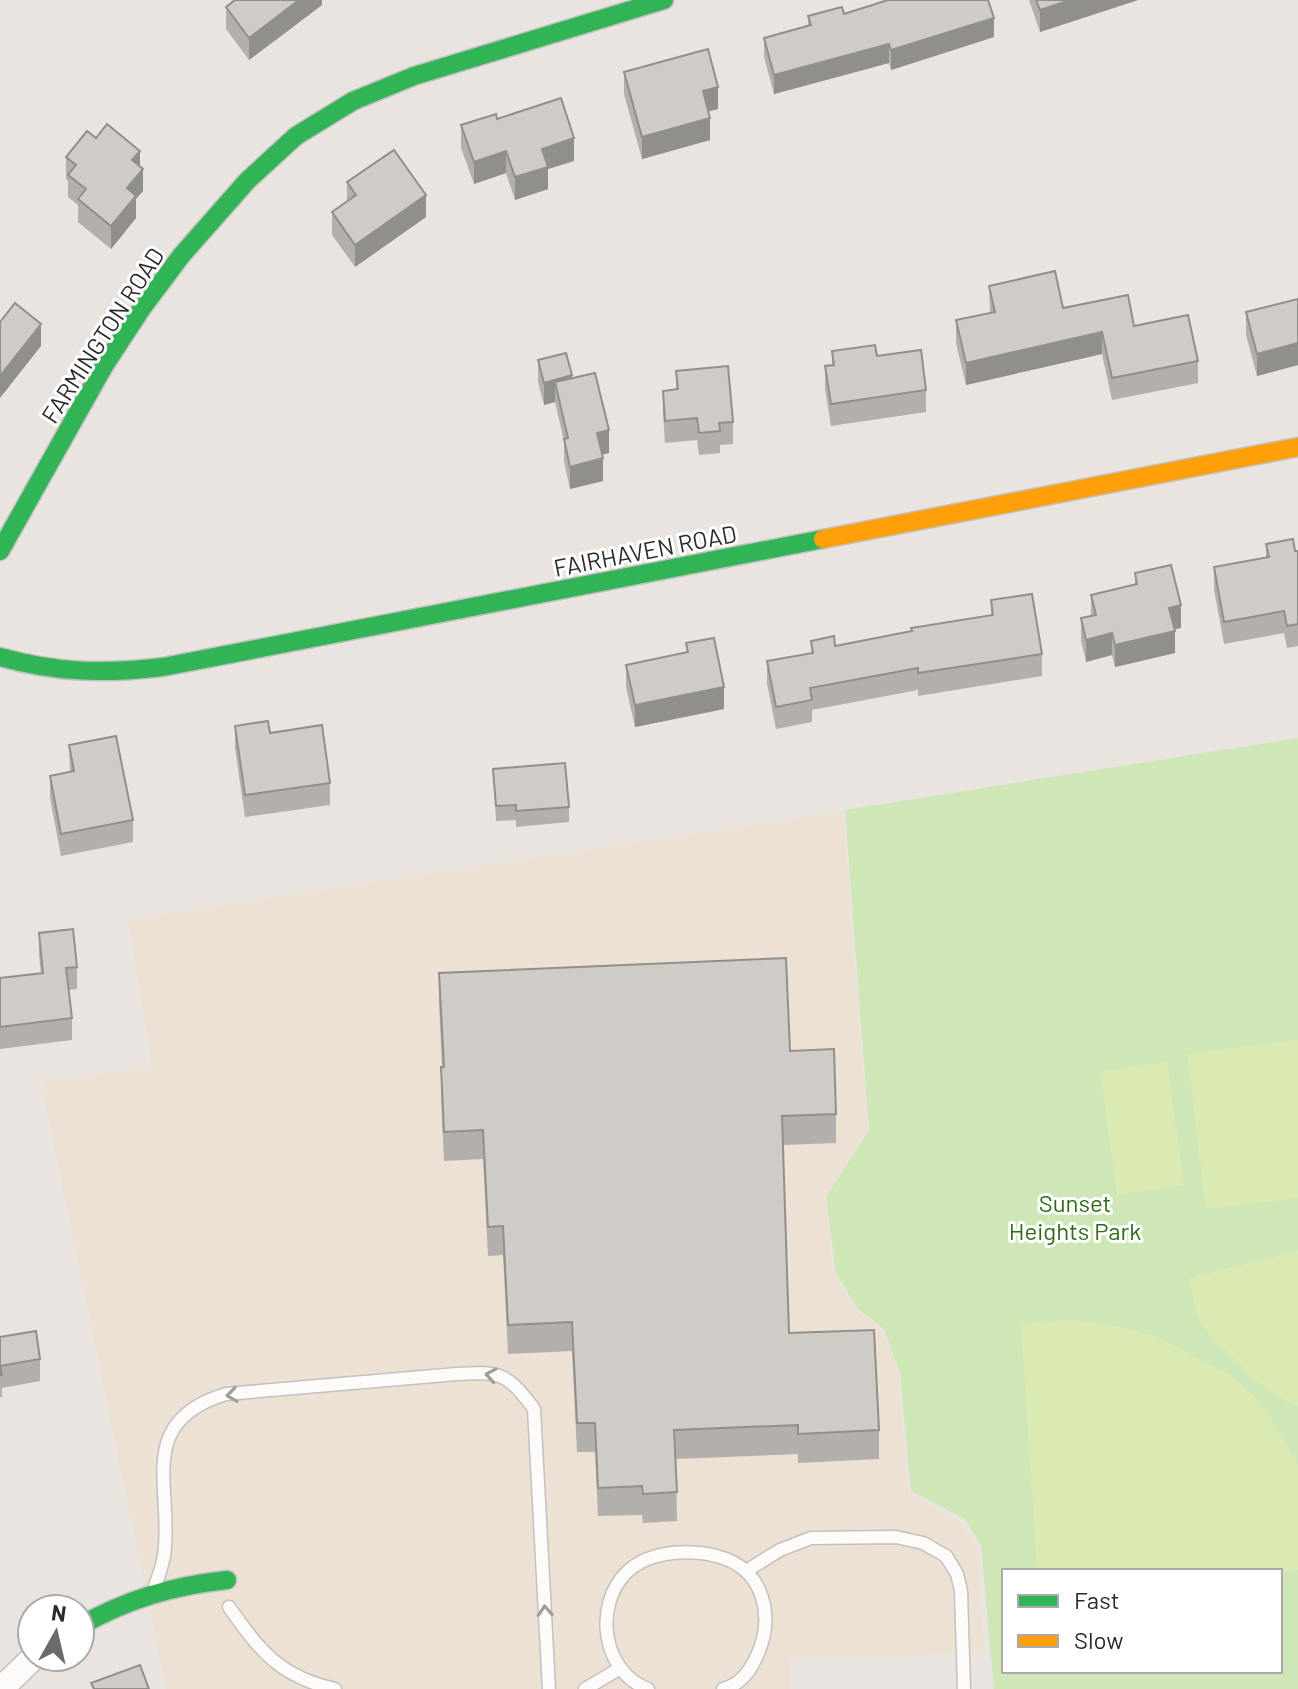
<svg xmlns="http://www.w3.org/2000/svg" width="1298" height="1689" viewBox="0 0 1298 1689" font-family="Barlow,sans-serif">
<rect width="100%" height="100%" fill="#e9e4df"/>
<polygon fill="#ede1d3" points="843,811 867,1129 825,1196 833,1273 856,1311 882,1330 898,1372 908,1492 960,1522 977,1547 984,1653 790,1659 790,1689 166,1689 41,1082 152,1066 128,919"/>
<path fill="#cfe6b6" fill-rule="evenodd" d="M1298,738V1689H994L981,1545L965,1519L911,1491L900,1373L884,1329L858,1309L836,1273L826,1197L869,1130L845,810ZM1004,1571H1280V1671H1004Z"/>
<g fill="#dbeab3">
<polygon points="1298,1040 1298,1198 1206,1209 1187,1054"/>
<polygon points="1167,1062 1184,1185 1117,1195 1100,1072"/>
<path d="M1298,1251V1405C1276,1405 1212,1341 1200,1320C1193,1309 1192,1291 1189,1278Z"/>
<polygon points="1074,1320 1122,1327 1160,1338 1231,1376 1255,1397 1277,1429 1298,1465 1298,1570 1280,1573 1280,1571 1037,1571 1021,1324"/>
</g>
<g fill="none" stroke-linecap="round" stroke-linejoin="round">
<g stroke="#c2c1c1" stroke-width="15">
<g id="lane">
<polyline points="746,1571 780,1550 811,1538 896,1537 923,1543 946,1556 957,1574 961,1591 964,1689"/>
<path d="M155,1586C159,1576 162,1566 164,1556C174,1489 133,1422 226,1394L457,1374C501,1371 508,1374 534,1409L549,1689"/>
<path d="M229,1607C260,1651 280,1677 335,1689"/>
<polyline points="585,1689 619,1669"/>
<path d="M648,1689C602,1672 593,1605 627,1572C651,1549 697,1548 726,1559C764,1574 773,1616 759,1651C754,1663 749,1673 739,1681C735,1685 728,1687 723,1689"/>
</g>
</g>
<g stroke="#c2c1c1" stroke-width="27">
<polyline id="street" points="1,1689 34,1657"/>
</g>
<g stroke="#c2c1c1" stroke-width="21">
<g id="fast">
<polyline points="0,551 104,366 142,308 181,256 247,181 296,136 353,101 414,76 664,0"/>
<path d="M0,657C57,673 105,674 163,667L823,539"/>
<path d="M80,1626C128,1599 172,1586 227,1580"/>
</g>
</g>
<g stroke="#c2c1c1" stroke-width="21">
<polyline id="slow" points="823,539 1298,447"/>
</g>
<use href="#lane" stroke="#fcfbfa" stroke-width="12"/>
<use href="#street" stroke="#fcfbfa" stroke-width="24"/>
<use href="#fast" stroke="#30b455" stroke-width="18"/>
<use href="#slow" stroke="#ff9f0a" stroke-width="18"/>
</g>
<g fill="#b2afac">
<polygon points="322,0 322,5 249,60 226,29 226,7"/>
<polygon points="1029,0 1138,0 1040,32"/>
<polygon points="844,14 994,37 891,70 889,63 774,94 764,57 764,38 808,25 808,16"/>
<polygon points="624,72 718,109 709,111 710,140 642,159 624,94"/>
<polygon points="497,119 574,161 548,169 548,189 515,200 506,173 474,184 461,148 461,125"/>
<polygon points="96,138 140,166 143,191 136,199 136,218 111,249 78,222 78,205 68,197 68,181 66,179 66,157"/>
<polygon points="347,182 426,217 355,267 332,235 332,212 347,201"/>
<polygon points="989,286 1063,308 1134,326 1198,361 1198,383 1112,400 1102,354 966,385 956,343 956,320 990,313"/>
<polygon points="1298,299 1298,365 1257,376 1246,335 1246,312"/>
<polygon points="832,351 877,356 926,390 926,412 831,426 825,389 825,366 832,365"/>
<polygon points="538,360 572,378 609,453 602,454 603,481 570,489 564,461 564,441 555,402 544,405 538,382"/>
<polygon points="676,371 733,422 733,444 720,445 720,453 699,455 697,440 665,443 663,413 663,391 676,390"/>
<polygon points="1266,544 1298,551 1298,646 1287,648 1284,633 1224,644 1214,589 1214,567 1266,558"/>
<polygon points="1135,573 1181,628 1174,629 1175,653 1115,667 1112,655 1086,662 1081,641 1081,618 1091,616 1091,595 1135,585"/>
<polygon points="991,600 1042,654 1042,676 918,696 918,690 812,710 812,722 776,729 767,683 767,661 811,653 811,641 835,646 991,615"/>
<polygon points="686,643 724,709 635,727 626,687 626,665 686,653"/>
<polygon points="235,726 270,733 330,783 330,805 245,817 235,748"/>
<polygon points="69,745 133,820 133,842 61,856 50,798 50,776 70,772"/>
<polygon points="493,769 569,807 569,822 516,827 516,820 496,821"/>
<polygon points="39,933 77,967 77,989 68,990 72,1018 72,1040 0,1049 0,978 41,974 39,955"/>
<polygon points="439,973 790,1051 836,1114 836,1143 783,1145 789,1333 879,1430 879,1459 798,1463 798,1454 676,1459 677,1521 643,1523 642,1515 598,1516 595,1452 577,1452 572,1351 508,1354 503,1255 488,1256 483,1159 444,1161 441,1096 441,1067 442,1067 439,1002"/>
<polygon points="0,1337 40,1359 40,1381 2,1388 2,1397 0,1397"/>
</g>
<g fill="#918f8c">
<polygon points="299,0 322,0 322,5 249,60 249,38"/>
<polygon points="1070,0 1138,0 1040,32 1040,10"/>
<polygon points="994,18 994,37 891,70 891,50"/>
<polygon points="889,44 889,63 774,94 774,75"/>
<polygon points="718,87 718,109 703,113 703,91"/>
<polygon points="710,118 710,140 642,159 642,137"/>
<polygon points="574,138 574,161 548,169 548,189 515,200 515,177 542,149"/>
<polygon points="140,151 140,172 143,169 143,191 136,199 136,218 111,249 111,226 127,188 132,160"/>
<polygon points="506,151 506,173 474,184 474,162"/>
<polygon points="426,195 426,217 355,267 355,245"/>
<polygon points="41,324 41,346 0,398 0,376"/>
<polygon points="1102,332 1102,354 966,385 966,363"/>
<polygon points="1298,343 1298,365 1257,376 1257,354"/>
<polygon points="572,375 572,398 555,382 555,402 544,405 544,383"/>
<polygon points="609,430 609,453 597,456 597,433"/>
<polygon points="603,458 603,481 570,489 570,467"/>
<polygon points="1181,605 1181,628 1169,630 1169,608"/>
<polygon points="1175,631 1175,653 1115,667 1115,645"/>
<polygon points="1112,633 1112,655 1086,662 1086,640"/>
<polygon points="724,687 724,709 635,727 635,705"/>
</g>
<g fill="#cfccc8" stroke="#918f8c" stroke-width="2">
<polygon points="235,0 299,0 249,38 226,7"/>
<polygon points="888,0 988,0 994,18 891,50 889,44 774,75 764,38 811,25 808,16 842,7 844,14"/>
<polygon points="1036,0 1070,0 1040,10"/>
<polygon points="708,49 718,87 703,91 710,118 642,137 624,72"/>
<polygon points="561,98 574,138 542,149 548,167 515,177 506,151 474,162 461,125 496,114 497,119"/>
<polygon points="107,124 140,151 132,160 143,169 127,188 136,196 111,226 78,199 86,189 68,175 76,165 66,157 87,131 96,138"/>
<polygon points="394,150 426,195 355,245 332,212 356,195 347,182"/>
<polygon points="1055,271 1063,308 1128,295 1134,326 1188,315 1198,361 1112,378 1102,332 966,363 956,320 995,312 989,286"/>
<polygon points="1298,299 1298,343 1257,354 1246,312"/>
<polygon points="15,303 41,324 0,376 0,322"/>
<polygon points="875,345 877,356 921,350 926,390 831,404 825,366 834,365 832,351"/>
<polygon points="566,353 572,375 544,383 538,360"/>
<polygon points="728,366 733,422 719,423 720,431 699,433 697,418 665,421 663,391 678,389 676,371"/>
<polygon points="595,373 609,430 597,433 603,458 570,467 564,439 568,438 555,382"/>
<polygon points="1293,539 1295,551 1298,551 1298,624 1287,626 1284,611 1224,622 1214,567 1269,557 1266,544"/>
<polygon points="1171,565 1181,605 1169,608 1175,631 1115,645 1112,633 1086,640 1081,618 1096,615 1091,595 1137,584 1135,573"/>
<polygon points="1032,594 1042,654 918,673 918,668 810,688 812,700 776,707 767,661 813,653 811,641 834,636 835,646 912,631 911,628 993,615 991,600"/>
<polygon points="714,638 724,687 635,705 626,665 688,652 686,643"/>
<polygon points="268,721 270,733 322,725 330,783 245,795 235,726"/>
<polygon points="116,736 133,820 61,834 50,776 74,771 69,745"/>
<polygon points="565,763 569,807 516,811 516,805 496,806 493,769"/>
<polygon points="73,929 77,967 66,968 72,1018 0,1027 0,978 43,973 39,933"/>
<polygon points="786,958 790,1051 834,1049 836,1114 782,1116 789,1333 874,1330 879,1430 798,1434 798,1425 674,1430 677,1492 643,1494 642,1486 598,1488 595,1423 577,1423 572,1322 508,1325 503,1226 488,1227 483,1130 444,1132 441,1067 444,1067 439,973"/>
<polygon points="36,1331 40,1359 0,1366 2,1375 0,1375 0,1337"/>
<polygon points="140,1665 149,1689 94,1689 91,1683"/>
</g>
<defs><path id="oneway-chevron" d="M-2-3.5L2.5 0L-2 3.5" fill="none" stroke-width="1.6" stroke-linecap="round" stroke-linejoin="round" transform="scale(2)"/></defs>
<g stroke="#9e9d9c">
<use href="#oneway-chevron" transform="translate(491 1375) rotate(-170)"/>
<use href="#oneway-chevron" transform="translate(232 1395) rotate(172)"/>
<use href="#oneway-chevron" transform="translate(545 1611) rotate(-93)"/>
</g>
<g text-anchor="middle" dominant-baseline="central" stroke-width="6" stroke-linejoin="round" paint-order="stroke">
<g font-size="24" fill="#2a2a2a" stroke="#fff">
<text transform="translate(102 335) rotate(-57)">FARMINGTON ROAD</text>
<text transform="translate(645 550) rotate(-11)">FAIRHAVEN ROAD</text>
</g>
<g font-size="24" fill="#306b16" stroke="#fff">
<text x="1075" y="1202">Sunset<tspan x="1075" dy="28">Heights Park</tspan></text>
</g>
</g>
<rect x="1002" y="1569" width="280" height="104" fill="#ffffff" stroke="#aaaaaa" stroke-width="2"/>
<rect x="1018" y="1595" width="40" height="12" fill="#30b455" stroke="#aaaaaa" stroke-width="2"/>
<text x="1074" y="1609" font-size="24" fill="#2a2a2a">Fast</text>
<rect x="1018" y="1635" width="40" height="12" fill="#ff9f0a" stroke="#aaaaaa" stroke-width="2"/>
<text x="1074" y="1649" font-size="24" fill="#2a2a2a">Slow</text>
<g transform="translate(56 1633) rotate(8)"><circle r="38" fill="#ffffff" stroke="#aaaaaa" stroke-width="2"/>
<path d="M0-6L14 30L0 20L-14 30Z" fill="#6d6b69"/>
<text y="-12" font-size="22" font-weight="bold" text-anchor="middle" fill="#2a2a2a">N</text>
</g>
</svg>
